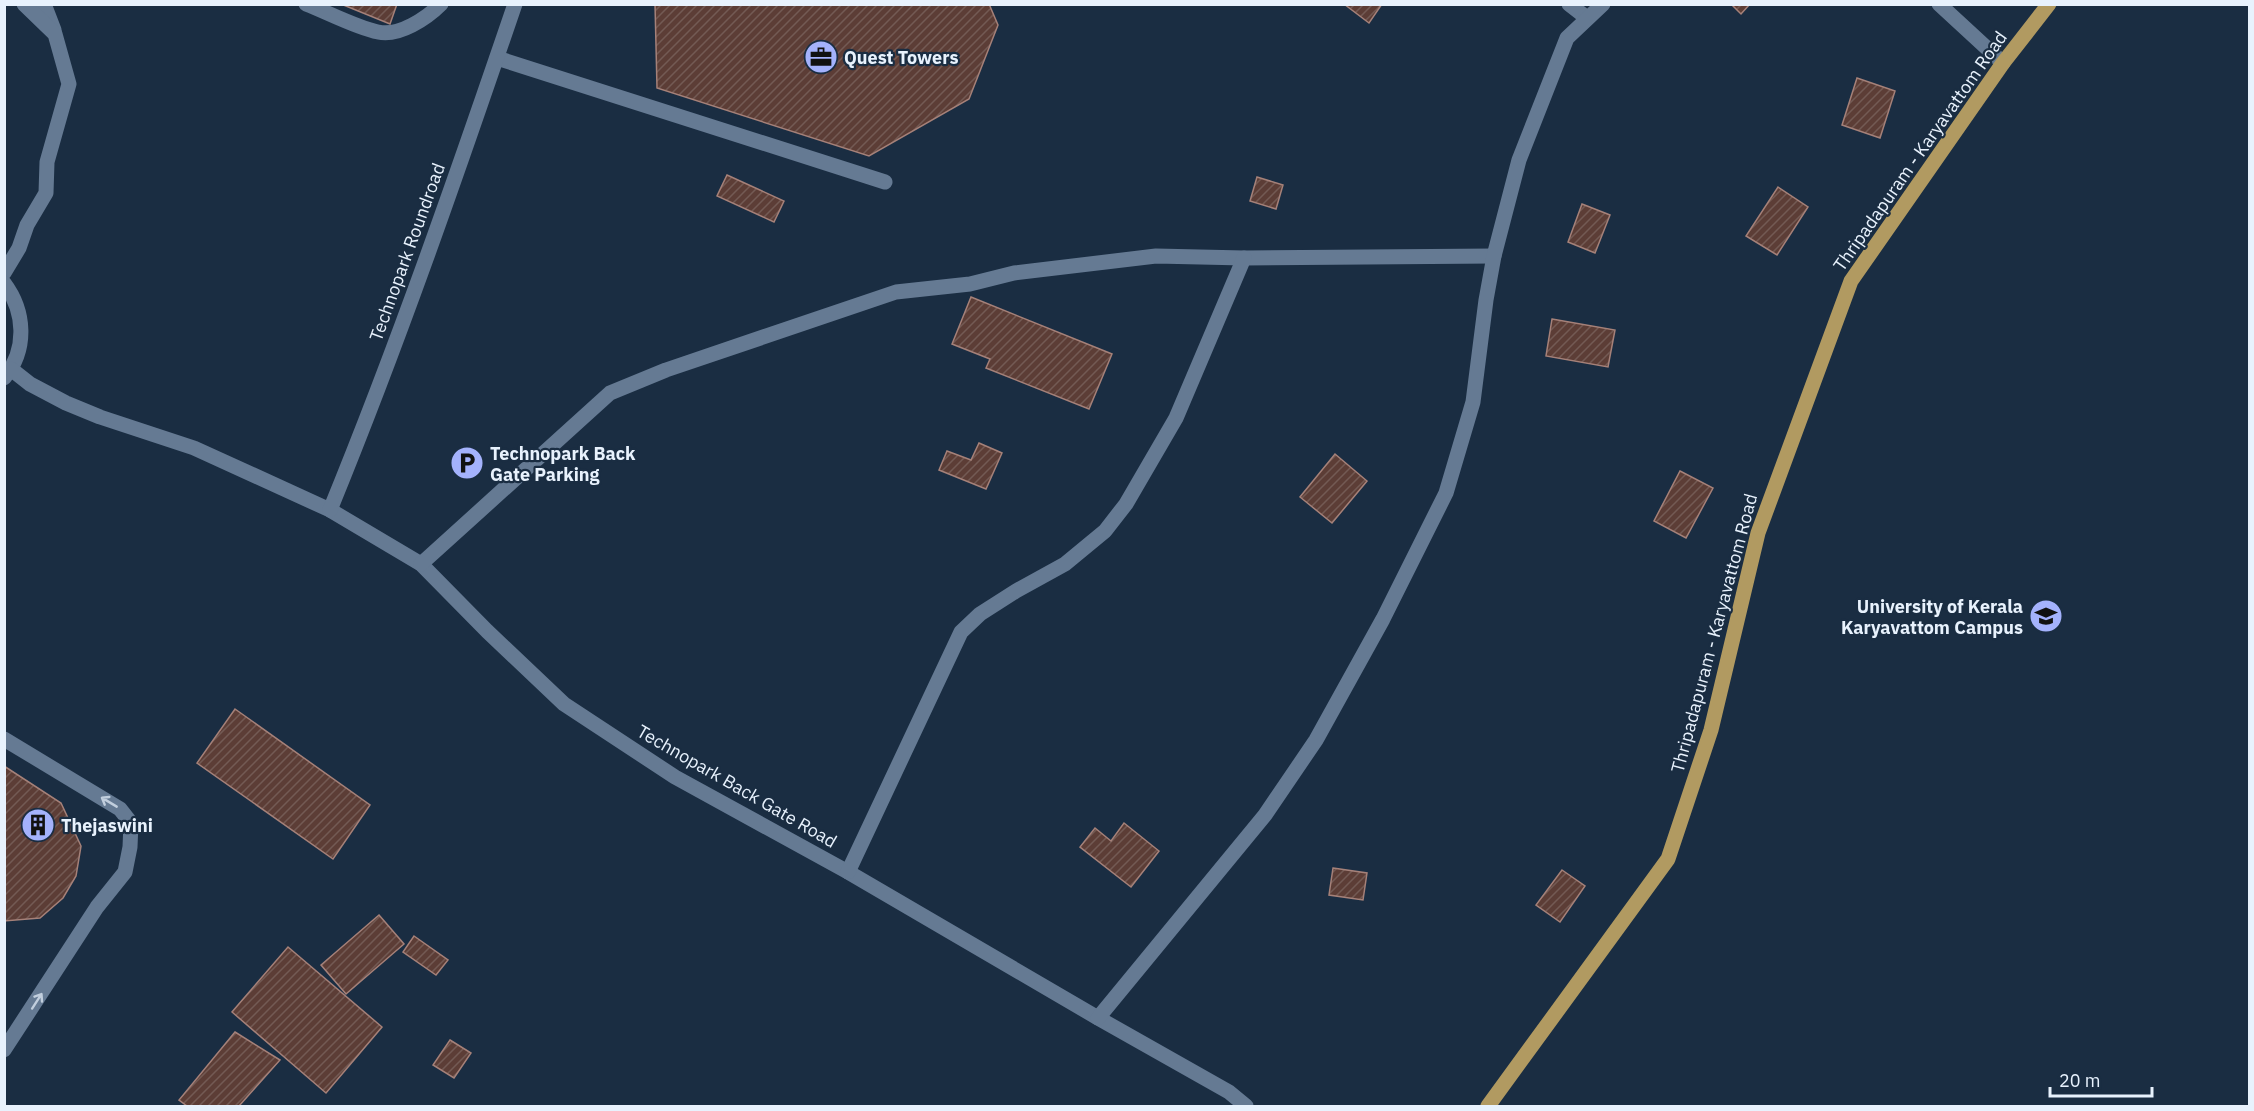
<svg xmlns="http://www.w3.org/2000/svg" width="2254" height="1111" viewBox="0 0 2254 1111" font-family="'IBM Plex Sans',sans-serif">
<defs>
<pattern id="building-hatch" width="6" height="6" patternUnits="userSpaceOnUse" patternTransform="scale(1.5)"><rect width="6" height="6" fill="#5c3d36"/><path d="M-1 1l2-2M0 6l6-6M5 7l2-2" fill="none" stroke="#735a54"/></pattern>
</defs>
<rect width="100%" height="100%" fill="#1a2d42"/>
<g fill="url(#building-hatch)" stroke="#a58179" stroke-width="1.5">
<polygon points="341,4 397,4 390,24"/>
<polygon points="655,4 989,4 998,25 969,99 869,156 657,88"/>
<polygon points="1344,4 1382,4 1369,23"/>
<polygon points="1731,4 1750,4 1741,14"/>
<polygon points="1857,78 1895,91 1880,138 1842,125"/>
<polygon points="727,175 784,201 774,222 717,196"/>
<polygon points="1257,177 1283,185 1276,209 1250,201"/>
<polygon points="1778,187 1808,207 1777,255 1746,236"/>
<polygon points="1582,204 1610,215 1595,253 1568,242"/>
<polygon points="971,297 1112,354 1089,409 986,368 990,359 952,344"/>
<polygon points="1552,319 1615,330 1608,367 1546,356"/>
<polygon points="979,443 1002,453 986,489 939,470 947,451 971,460"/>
<polygon points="1335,454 1367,481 1332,523 1300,497"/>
<polygon points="1680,471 1713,488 1686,538 1654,521"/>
<polygon points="235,709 370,805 333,859 197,763"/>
<polygon points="4,766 61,803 81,846 76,876 63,898 40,918 4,921"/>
<polygon points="1124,823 1159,851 1131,887 1080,847 1095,828 1111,841"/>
<polygon points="1333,868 1367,873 1363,900 1329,895"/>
<polygon points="1562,870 1585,886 1560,922 1536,905"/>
<polygon points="379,915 404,944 346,994 321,965"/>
<polygon points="414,936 448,960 436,975 403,952"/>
<polygon points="288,947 382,1027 326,1093 232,1012"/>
<polygon points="235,1032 280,1060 239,1106 187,1106 179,1100"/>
<polygon points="450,1040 471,1053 454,1078 433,1065"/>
</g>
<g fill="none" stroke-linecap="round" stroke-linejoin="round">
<g stroke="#657a93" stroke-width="15">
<polyline points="44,4 54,30"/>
<path d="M306,4C327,12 357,28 378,32C399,37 427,18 441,4"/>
<polyline points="1569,4 1587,18"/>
<polyline points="1939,4 2003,63"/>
<polyline points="497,58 885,182"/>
<polyline points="4,273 19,248 27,225 46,193 47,162 69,84 55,34 24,4"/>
<path d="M4,283C25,311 28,349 4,378"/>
<polyline points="11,369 30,384 66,403 100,417 194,448 330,510 421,564 487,631 564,704 675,777 848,872 1098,1018 1229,1092 1246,1106"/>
<path d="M330,510C398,344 457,174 515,4"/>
<polyline points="421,564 610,393 666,370 896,292 970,284 1014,273 1156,256 1244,258 1494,256"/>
<polyline points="4,739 120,809 131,823 130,847 125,872 97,907 4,1050"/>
<polyline points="848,872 961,632 980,614 1016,591 1065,564 1105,531 1126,504 1176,418 1244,258"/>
<polyline points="1098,1018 1265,815 1316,740 1383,619 1446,493 1473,402 1486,300 1494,256 1519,160 1567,38 1603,4"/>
</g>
<polyline stroke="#b19a61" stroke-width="15" points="1488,1106 1668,859 1711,730 1758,533 1851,281 2003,63 2049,4"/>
</g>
<defs><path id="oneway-shaft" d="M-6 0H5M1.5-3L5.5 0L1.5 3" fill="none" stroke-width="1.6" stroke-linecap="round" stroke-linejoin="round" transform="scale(1.5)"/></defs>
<g stroke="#c1cedd">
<use href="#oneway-shaft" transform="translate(109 802) rotate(-149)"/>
<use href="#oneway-shaft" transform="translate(37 1001) rotate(-57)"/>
</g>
<defs>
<g id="office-disc" transform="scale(1.725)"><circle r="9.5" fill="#a4b2fc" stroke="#1a2d42"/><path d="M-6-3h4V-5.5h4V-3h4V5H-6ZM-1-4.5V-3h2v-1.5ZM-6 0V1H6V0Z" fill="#111"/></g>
<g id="parking-disc" transform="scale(1.725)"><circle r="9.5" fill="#a4b2fc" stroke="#1a2d42"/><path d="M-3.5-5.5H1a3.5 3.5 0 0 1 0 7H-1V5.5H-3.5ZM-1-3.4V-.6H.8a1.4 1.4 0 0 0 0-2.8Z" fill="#111"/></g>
<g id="university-disc" transform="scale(1.725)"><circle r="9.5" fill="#a4b2fc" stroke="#1a2d42"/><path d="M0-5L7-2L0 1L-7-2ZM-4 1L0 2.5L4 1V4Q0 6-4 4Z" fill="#111"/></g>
<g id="building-disc" transform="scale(1.725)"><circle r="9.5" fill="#a4b2fc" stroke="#1a2d42"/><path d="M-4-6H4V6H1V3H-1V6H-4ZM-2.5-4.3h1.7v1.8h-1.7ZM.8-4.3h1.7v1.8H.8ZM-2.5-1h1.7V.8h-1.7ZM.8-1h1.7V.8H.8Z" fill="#111"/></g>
</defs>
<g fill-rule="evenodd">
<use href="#office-disc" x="821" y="57"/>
<use href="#parking-disc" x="467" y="463"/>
<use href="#university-disc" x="2046" y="616"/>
<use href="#building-disc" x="38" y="825"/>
</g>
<g text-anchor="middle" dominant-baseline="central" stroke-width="4.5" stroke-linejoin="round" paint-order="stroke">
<g font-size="18" font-weight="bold" fill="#e8f2fd" stroke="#1a2d42" text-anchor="start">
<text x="844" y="57">Quest Towers</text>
<text x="490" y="453">Technopark Back<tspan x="490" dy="21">Gate Parking</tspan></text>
<text x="2023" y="606" text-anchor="end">University of Kerala<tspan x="2023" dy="21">Karyavattom Campus</tspan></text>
<text x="61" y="825">Thejaswini</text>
</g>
<g font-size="18" fill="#e8f2fd" stroke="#1a2d42">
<text transform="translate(1920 151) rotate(-55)">Thripadapuram - Karyavattom Road</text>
<text transform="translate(407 252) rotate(-70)">Technopark Roundroad</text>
<text transform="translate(1714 633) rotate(-75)">Thripadapuram - Karyavattom Road</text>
<text transform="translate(737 786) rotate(30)">Technopark Back Gate Road</text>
</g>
</g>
<rect width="2254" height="1111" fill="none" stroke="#e8f2fd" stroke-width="12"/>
<path d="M2050 1087v9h102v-9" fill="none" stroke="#e8f2fd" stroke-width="3"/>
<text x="2059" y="1087" font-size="18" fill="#e8f2fd" stroke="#1a2d42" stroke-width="4.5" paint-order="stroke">20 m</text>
</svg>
